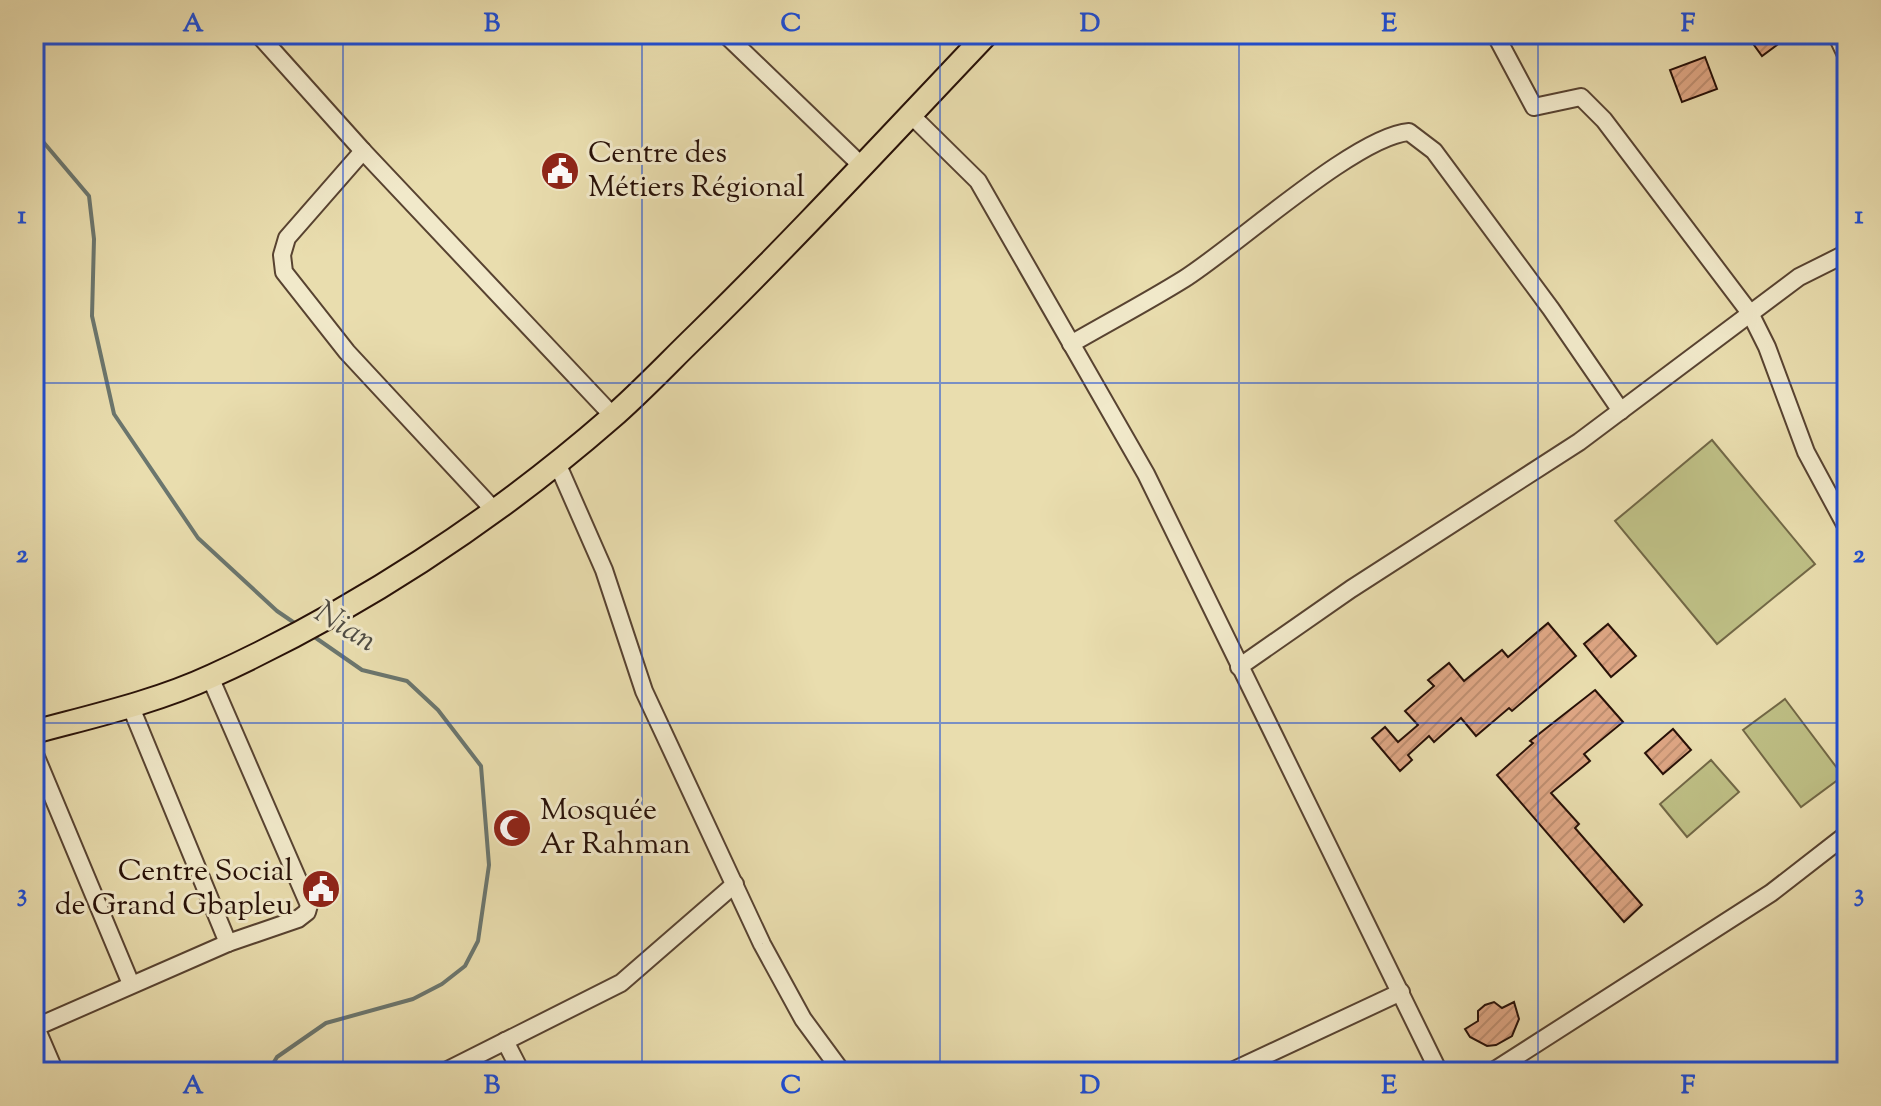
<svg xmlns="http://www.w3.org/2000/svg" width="1881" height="1106" viewBox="0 0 1881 1106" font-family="'Sorts Mill Goudy',serif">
<defs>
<pattern id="building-hatch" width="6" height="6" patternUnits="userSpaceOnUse" patternTransform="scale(2)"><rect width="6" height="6" fill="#dea684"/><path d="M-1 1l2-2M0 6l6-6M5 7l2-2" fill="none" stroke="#be8e70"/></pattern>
</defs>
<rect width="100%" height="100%" fill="#e9ddae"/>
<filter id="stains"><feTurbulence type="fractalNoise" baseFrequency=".0025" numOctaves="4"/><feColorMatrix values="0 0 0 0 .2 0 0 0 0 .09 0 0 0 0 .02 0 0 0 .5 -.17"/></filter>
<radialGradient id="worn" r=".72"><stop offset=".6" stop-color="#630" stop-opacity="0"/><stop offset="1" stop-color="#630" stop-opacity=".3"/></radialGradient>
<g fill="#bebf85" stroke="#726846" stroke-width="2">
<polygon points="1712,440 1815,564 1717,644 1615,521"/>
<polygon points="1785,699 1843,776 1801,807 1743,730"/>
<polygon points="1711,760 1739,792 1687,837 1660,804"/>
</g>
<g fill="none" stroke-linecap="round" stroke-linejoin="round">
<g stroke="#6b766e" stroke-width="4">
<polyline points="34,131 89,196 94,239 92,316 114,414 198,538 277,611 299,626"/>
<polyline points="268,1072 277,1057 326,1023 413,999 442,984 465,966 478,941 489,865 481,766 438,710 407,681 362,670 313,636"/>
</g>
</g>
<g fill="url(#building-hatch)" stroke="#271007" stroke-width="2">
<polygon points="1746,34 1792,34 1762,56"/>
<polygon points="1705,57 1717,89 1682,102 1670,70"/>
<polygon points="1548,623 1576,656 1512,711 1509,708 1476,736 1461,718 1434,742 1429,736 1408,755 1412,760 1400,771 1372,738 1385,727 1398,742 1418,725 1405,711 1434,686 1428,680 1449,663 1464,681 1502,650 1508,657"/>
<polygon points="1608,624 1636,656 1611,677 1584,644"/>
<polygon points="1595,690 1623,722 1584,754 1590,761 1551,793 1579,824 1575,828 1642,905 1624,922 1497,775 1533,743 1530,741"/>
<polygon points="1673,729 1691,750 1663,774 1645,753"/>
<polygon points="1494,1002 1502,1008 1514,1002 1519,1019 1512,1036 1496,1045 1487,1046 1470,1037 1465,1029 1478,1021 1478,1011 1485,1005"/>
</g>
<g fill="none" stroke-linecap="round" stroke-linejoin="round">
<g stroke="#584331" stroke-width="20">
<g id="minor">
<polyline points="258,34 363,151 613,416"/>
<polyline points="725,34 863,167"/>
<polyline points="1495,34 1534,107 1581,97 1604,120 1750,313 1767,347 1806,452 1847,528"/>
<polyline points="1836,34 1847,57"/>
<polyline points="910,114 978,181 1146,474 1439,1072"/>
<polyline points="363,151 287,238 282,255 284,272 347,352 493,509"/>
<path d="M1071,344C1109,322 1147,302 1184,279C1235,247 1356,136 1409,132L1434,151L1551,309L1621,411"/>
<polyline points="557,463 604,570 644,691 762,944 803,1019 842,1072"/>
<polyline points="1239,667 1351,589 1579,442 1799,277 1847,253"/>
<polyline points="130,705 228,943"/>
<polyline points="34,752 131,984"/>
<polyline points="34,1023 55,1072"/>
<polyline points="34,1028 228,943 298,919 307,912 309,905 210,677"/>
<polyline points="505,1041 521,1072"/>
<polyline points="444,1072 621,983 735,884"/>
<polyline points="1230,1072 1401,992"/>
<polyline points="1492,1072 1771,893 1847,834"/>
</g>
</g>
<g stroke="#271007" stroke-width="26">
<path id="major" d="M34,732C93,716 156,702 212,676C355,611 493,521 611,418C641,392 669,362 698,334C797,237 891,135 987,34"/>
</g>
<use href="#minor" stroke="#f1e9ca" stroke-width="16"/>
<use href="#major" stroke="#e9ddae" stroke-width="22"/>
</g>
<path fill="none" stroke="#1d4ed8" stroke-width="2" stroke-opacity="0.55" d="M343,34V1072M642,34V1072M940,34V1072M1239,34V1072M1538,34V1072M34,383H1847M34,723H1847"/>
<defs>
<g id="civic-disc" transform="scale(2)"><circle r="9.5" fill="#8f2418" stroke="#f1e9ca"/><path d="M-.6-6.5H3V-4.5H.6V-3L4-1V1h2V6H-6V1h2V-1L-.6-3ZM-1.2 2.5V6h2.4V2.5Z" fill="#fff"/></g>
<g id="mosque-disc" transform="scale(2)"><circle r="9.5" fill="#8f2418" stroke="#f1e9ca"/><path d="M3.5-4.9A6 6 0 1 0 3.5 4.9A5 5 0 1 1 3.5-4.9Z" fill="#fff"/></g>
</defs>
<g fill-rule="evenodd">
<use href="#civic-disc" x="560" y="171"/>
<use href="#mosque-disc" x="512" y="828"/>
<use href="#civic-disc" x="321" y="889"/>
</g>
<g text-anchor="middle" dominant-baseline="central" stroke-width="6" stroke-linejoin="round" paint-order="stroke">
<g font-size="30" fill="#271007" stroke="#f1e9ca" text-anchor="start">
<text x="588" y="154">Centre des<tspan x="588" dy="34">Métiers Régional</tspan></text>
<text x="540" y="811">Mosquée<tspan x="540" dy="34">Ar Rahman</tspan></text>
<text x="293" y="872" text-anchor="end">Centre Social<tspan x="293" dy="34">de Grand Gbapleu</tspan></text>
</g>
<g font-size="32" font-style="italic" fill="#4f4c43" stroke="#f1e9ca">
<text transform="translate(345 628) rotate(32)">Nian</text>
</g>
</g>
<rect width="1881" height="1106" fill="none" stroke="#e9ddae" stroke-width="88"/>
<rect x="44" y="44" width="1793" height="1018" fill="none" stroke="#1d4ed8" stroke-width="3"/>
<g font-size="26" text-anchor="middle" font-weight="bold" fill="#1d4ed8">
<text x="193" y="31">A</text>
<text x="492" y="31">B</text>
<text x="791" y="31">C</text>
<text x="1090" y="31">D</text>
<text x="1389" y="31">E</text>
<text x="1688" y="31">F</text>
<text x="22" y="223">1</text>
<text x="1859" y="223">1</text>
<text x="22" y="562">2</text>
<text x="1859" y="562">2</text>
<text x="22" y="901">3</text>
<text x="1859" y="901">3</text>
<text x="193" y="1093">A</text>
<text x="492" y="1093">B</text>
<text x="791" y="1093">C</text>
<text x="1090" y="1093">D</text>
<text x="1389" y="1093">E</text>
<text x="1688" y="1093">F</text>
</g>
<rect width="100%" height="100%" filter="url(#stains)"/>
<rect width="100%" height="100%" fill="url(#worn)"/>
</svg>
